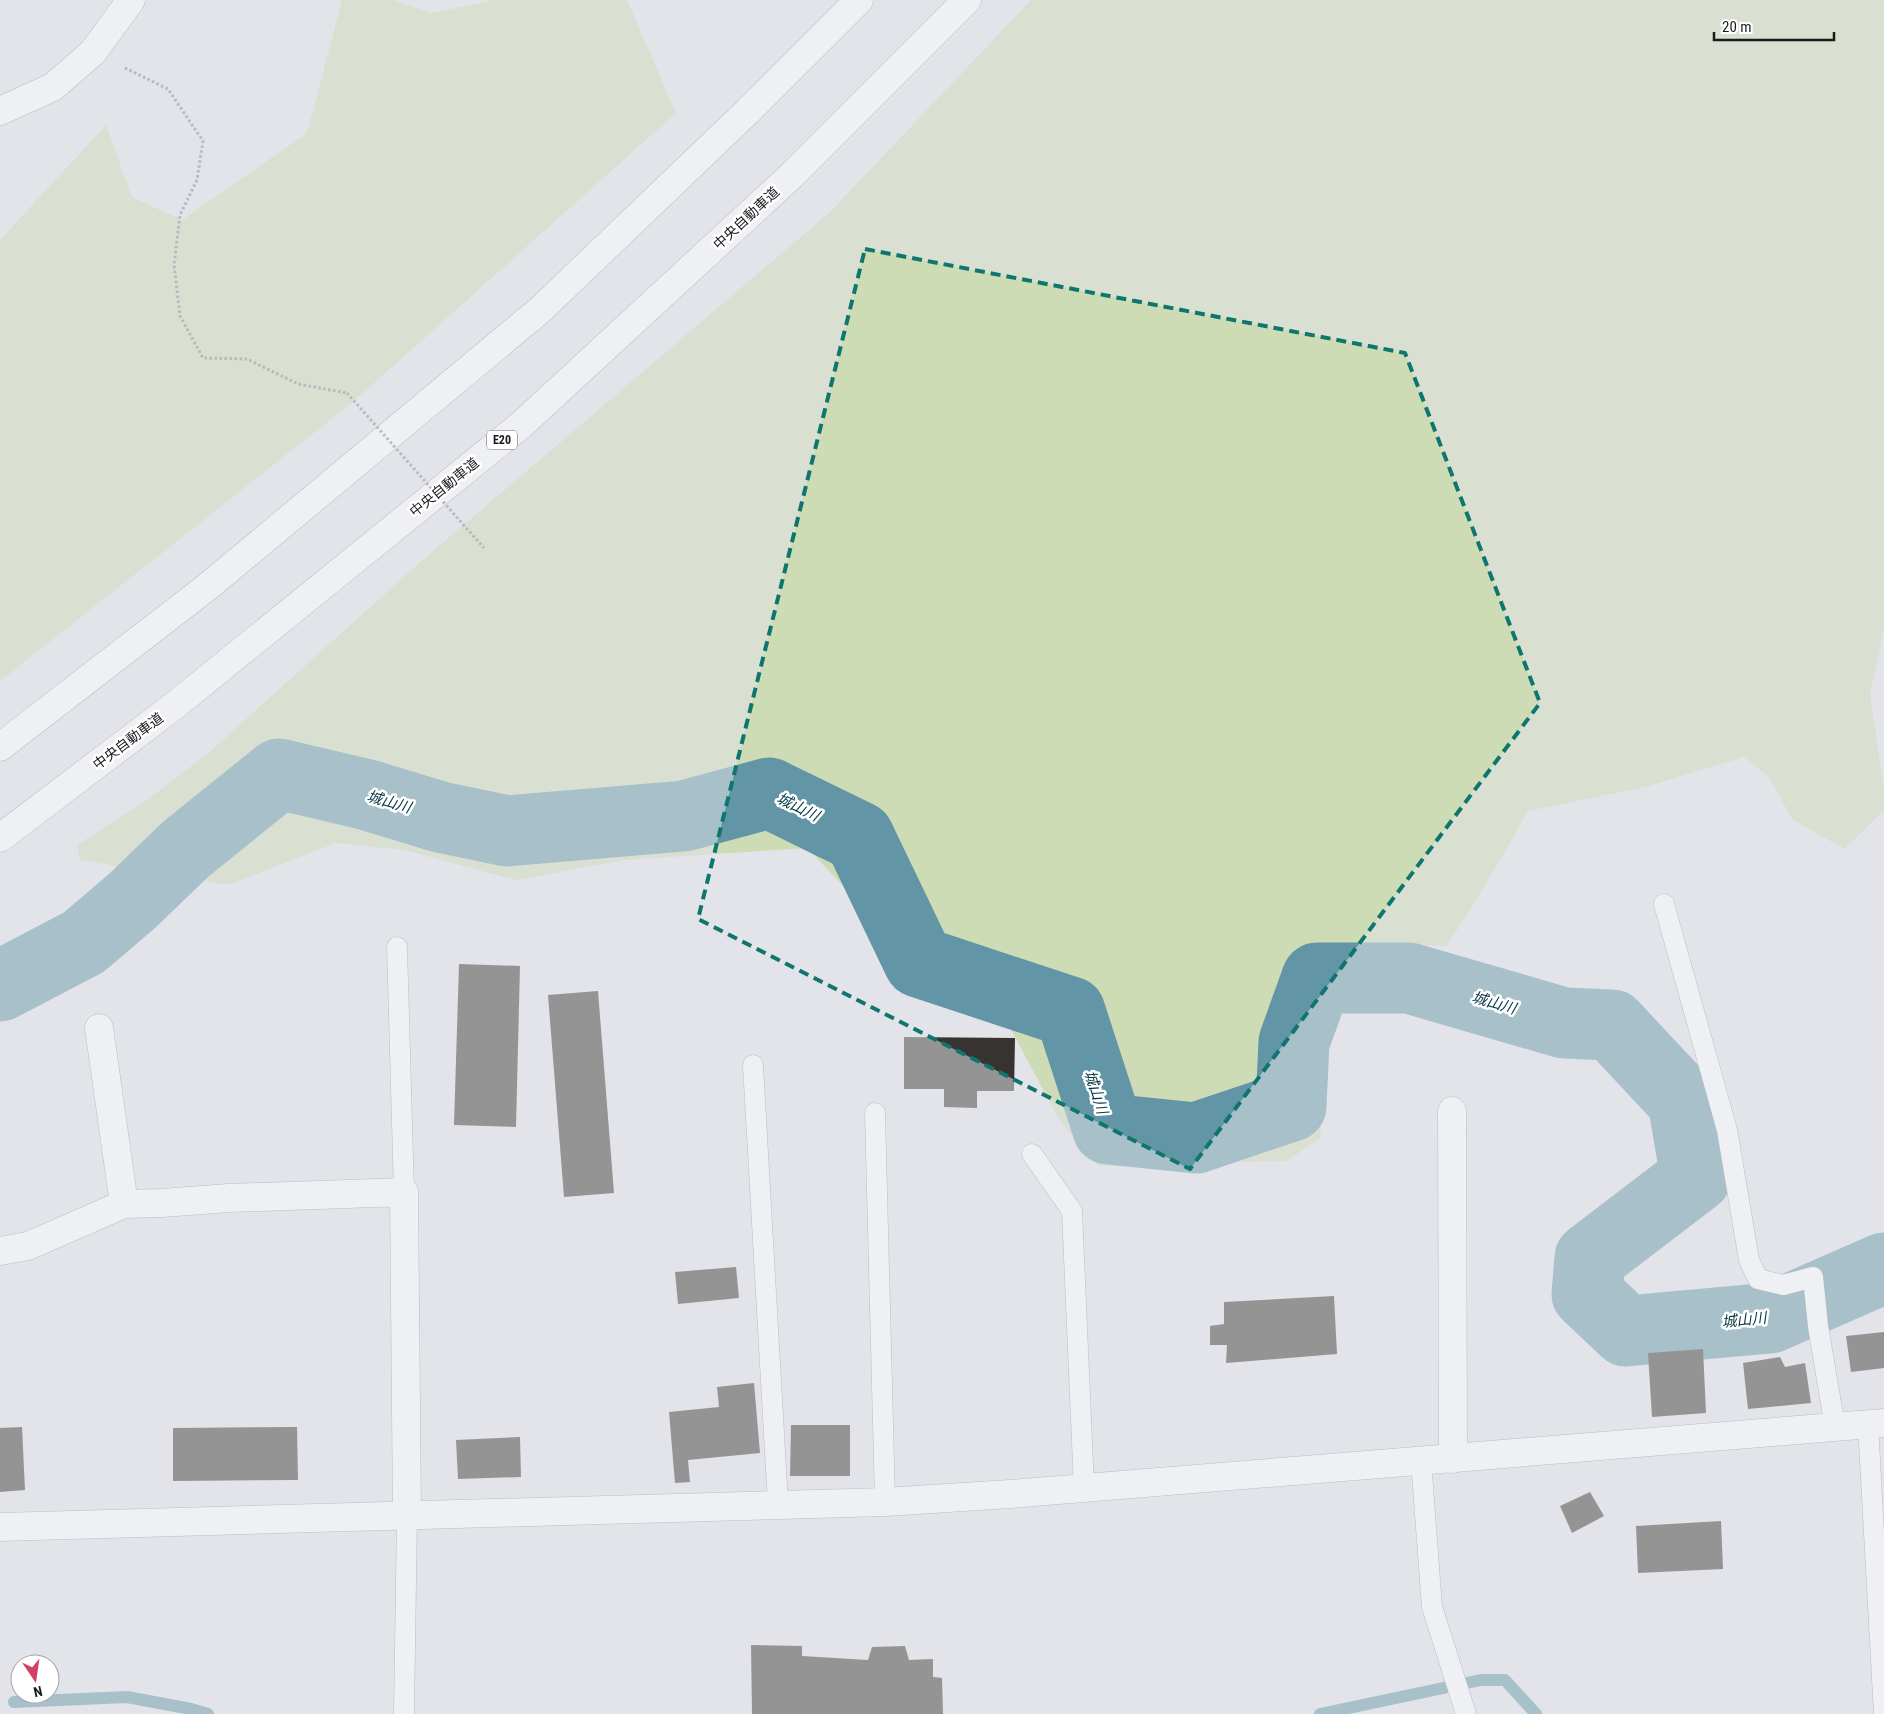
<svg xmlns="http://www.w3.org/2000/svg" width="1884" height="1714" viewBox="0 0 1884 1714" font-family="'Roboto Condensed','Noto Sans JP',sans-serif">
<rect width="100%" height="100%" fill="#e2e4e9"/>
<g fill="#cedcb6">
<polygon points="342,0 393,0 431,13 494,0 627,0 676,113 353,402 0,681 0,240 106,125 132,197 182,220 307,133"/>
<polygon points="1031,0 1884,0 1884,629 1870,694 1884,789 1884,811 1844,849 1792,819 1769,777 1744,757 1645,787 1528,811 1493,872 1447,946 1352,943 1315,1031 1321,1138 1286,1161 1099,1166 1060,1121 1009,1026 949,997 807,848 626,860 516,880 404,850 336,843 228,885 80,860 77,845 147,800 206,755 426,557 830,212"/>
</g>
<g fill="none" stroke-linecap="round" stroke-linejoin="round">
<g stroke="#6295a5" stroke-width="12">
<polyline points="14,1702 127,1697 191,1709 208,1714"/>
<polyline points="1320,1714 1481,1680 1505,1680 1536,1714"/>
</g>
<polyline stroke="#6295a5" stroke-width="71" points="0,986 84,942 132,901 186,849 279,774 368,795 440,817 507,831 684,816 769,793 859,837 919,962 1070,1012 1108,1129 1196,1138 1291,1106 1294,1042 1317,978 1409,978 1564,1023 1612,1025 1683,1101 1696,1177 1590,1258 1587,1294 1626,1331 1770,1318 1884,1268"/>
</g>
<g fill="#373330">
<polygon points="459,964 520,966 516,1127 454,1125"/>
<polygon points="598,991 614,1193 564,1197 548,995"/>
<polygon points="904,1037 1015,1038 1014,1091 977,1091 977,1108 944,1107 944,1089 904,1089"/>
<polygon points="736,1267 739,1298 678,1304 675,1272"/>
<polygon points="1334,1296 1337,1354 1226,1363 1227,1345 1210,1345 1210,1326 1224,1324 1224,1302"/>
<polygon points="1884,1332 1884,1368 1851,1372 1846,1336"/>
<polygon points="1703,1349 1706,1413 1652,1417 1648,1353"/>
<polygon points="1780,1357 1785,1367 1805,1363 1811,1403 1748,1409 1743,1363"/>
<polygon points="754,1383 760,1453 688,1460 690,1482 675,1483 669,1412 719,1407 717,1387"/>
<polygon points="791,1425 850,1425 850,1476 790,1476"/>
<polygon points="22,1427 25,1490 0,1492 0,1428"/>
<polygon points="297,1427 298,1480 173,1481 173,1428"/>
<polygon points="520,1437 521,1477 458,1479 456,1440"/>
<polygon points="1590,1492 1604,1516 1572,1533 1560,1506"/>
<polygon points="1721,1521 1723,1569 1638,1573 1636,1526"/>
<polygon points="751,1645 802,1646 802,1656 868,1660 872,1647 905,1646 909,1660 933,1659 933,1677 942,1678 943,1714 752,1714"/>
</g>
<g fill="none" stroke-linecap="round" stroke-linejoin="round">
<g stroke="#8e8f94" stroke-width="21">
<g id="service">
<polyline points="1664,904 1727,1130 1749,1260 1758,1279 1783,1285 1813,1277 1818,1326 1835,1427"/>
<polyline points="397,947 404,1192"/>
<polyline points="753,1065 778,1504"/>
<polyline points="875,1113 885,1502"/>
<polyline points="1032,1154 1072,1211 1084,1488"/>
<polyline points="1868,1424 1884,1714"/>
<polyline points="1421,1460 1432,1607 1466,1714"/>
<polyline points="404,1714 407,1516"/>
</g>
</g>
<g stroke="#8e8f94" stroke-width="29">
<g id="minor">
<polyline points="0,111 53,87 93,52 131,0"/>
<polyline points="99,1028 124,1204"/>
<polyline points="1452,1111 1453,1459"/>
<polyline points="0,1251 28,1246 124,1204 162,1203 229,1198 404,1192 407,1516"/>
<polyline points="0,1527 885,1502 1010,1494 1884,1423"/>
</g>
</g>
<g stroke="#8e8f94" stroke-width="29">
<g id="motorway">
<polyline points="0,747 206,588 540,310 748,111 859,0"/>
<polyline points="0,838 174,706 521,425 792,175 967,0"/>
</g>
</g>
<polyline stroke="#85868a" stroke-width="3" stroke-dasharray="2.5 2.5" stroke-linecap="butt" points="125,68 168,89 203,141 197,180 180,215 174,265 180,316 203,358 247,359 298,384 347,393"/>
<use href="#service" stroke="#fff" stroke-width="20"/>
<use href="#minor" stroke="#fff" stroke-width="28"/>
<use href="#motorway" stroke="#fff" stroke-width="28"/>
<polyline stroke="#85868a" stroke-width="3" stroke-dasharray="2.5 2.5" stroke-linecap="butt" points="347,393 484,548"/>
</g>
<path d="M0 0H1884V1714H0ZM865,249L1405,353L1540,703L1190,1169L698,919Z" fill="#e2e4e9" fill-opacity=".55" fill-rule="evenodd"/>
<path fill="none" stroke="#0f766e" stroke-width="4" stroke-dasharray="10 6" stroke-linejoin="round" d="M865,249L1405,353L1540,703L1190,1169L698,919Z"/>
<g text-anchor="middle" dominant-baseline="central" stroke-width="5" stroke-linejoin="round" paint-order="stroke">
<rect fill="#fff" stroke="#5f5f61" stroke-width="1" x="487" y="430.5" width="30" height="19" rx="4"/>
<g font-size="12" font-weight="bold" fill="#1a1b1d">
<text x="502" y="440">E20</text>
</g>
<g font-size="14" fill="#1a1b1d" stroke="#fff">
<text transform="translate(746 218) rotate(-43)">中央自動車道</text>
<text transform="translate(444 487) rotate(-39)">中央自動車道</text>
<text transform="translate(128 741) rotate(-37)">中央自動車道</text>
</g>
<g font-size="15" font-style="italic" fill="#053743" stroke="#fff">
<text transform="translate(389 802) rotate(16)">城山川</text>
<text transform="translate(798 807) rotate(26)">城山川</text>
<text transform="translate(1494 1003) rotate(16)">城山川</text>
<text transform="translate(1096 1092) rotate(72)">城山川</text>
<text transform="translate(1744 1320) rotate(-6)">城山川</text>
</g>
</g>
<g transform="translate(35 1679) rotate(167)"><circle r="24" fill="#ffffff" stroke="#a3a4a5"/>
<path d="M0-4L9 19L0 12L-9 19Z" fill="#d14164"/>
<text y="-8" font-size="14" font-weight="bold" text-anchor="middle" fill="#1a1b1d">N</text>
</g>
<path d="M1714 32v8h120v-8" fill="none" stroke="#1a1b1d" stroke-width="2.5"/>
<text x="1722" y="32" font-size="15" fill="#1a1b1d" stroke="#ffffff" stroke-width="4" paint-order="stroke">20 m</text>
</svg>
